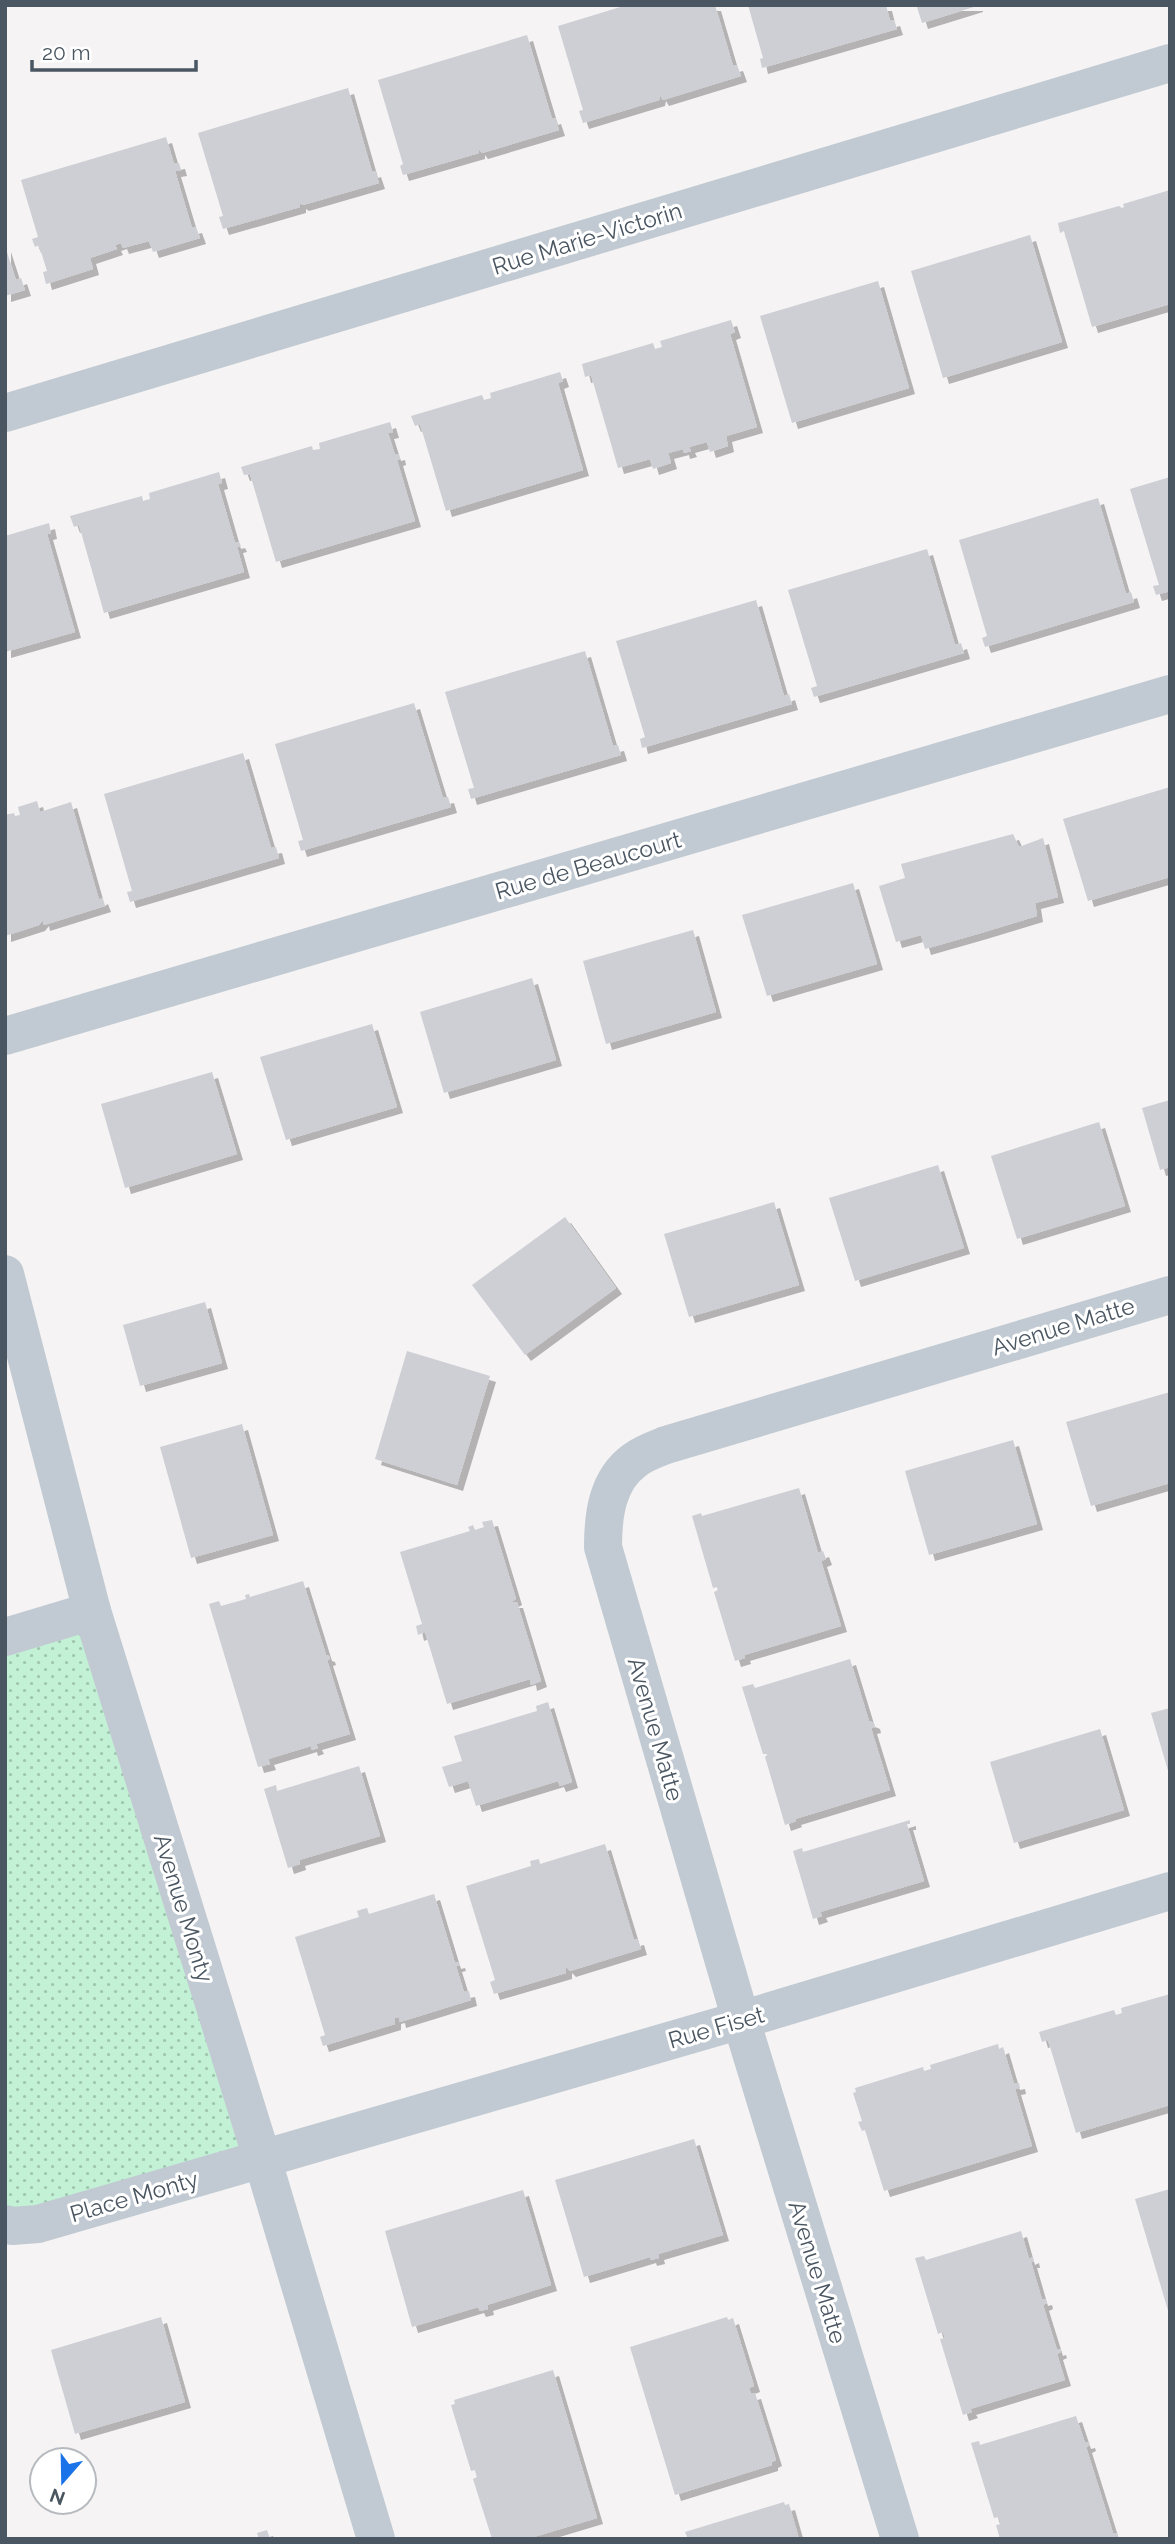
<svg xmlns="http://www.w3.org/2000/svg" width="1175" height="2544" viewBox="0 0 1175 2544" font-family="Raleway,sans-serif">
<defs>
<pattern id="park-dots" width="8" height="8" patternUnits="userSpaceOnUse" patternTransform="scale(1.75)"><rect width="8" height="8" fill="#c3f1d5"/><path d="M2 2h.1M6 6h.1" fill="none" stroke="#a0c6b0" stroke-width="1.8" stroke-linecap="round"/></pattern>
<filter id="shadow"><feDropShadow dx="6" dy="6" stdDeviation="0" flood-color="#0004"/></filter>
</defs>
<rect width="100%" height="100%" fill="#f5f3f3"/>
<polygon fill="url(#park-dots)" points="92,1611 262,2158 5,2218 5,1637"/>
<g fill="#cdcfd5" filter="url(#shadow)">
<polygon points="627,5 715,5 733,66 737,65 741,76 663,100 660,95 659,100 583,123 579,111 583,110 558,26"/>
<polygon points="748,5 886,5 890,21 894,20 897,29 762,68 760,59 763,58"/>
<polygon points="924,5 977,5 977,6 922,23 917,7"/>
<polygon points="527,35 552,119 555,118 559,130 482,153 479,149 479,153 403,175 400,166 403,164 378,80"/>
<polygon points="348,88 372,172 375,171 379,183 303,205 300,203 300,207 223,229 219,217 223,216 198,133"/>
<polygon points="166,137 174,164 179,163 181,170 175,171 192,228 196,227 200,238 153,252 149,241 123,248 121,243 115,245 117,249 90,258 93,269 46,284 43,272 47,271 39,245 35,247 32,239 38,237 21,180"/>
<polygon points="1170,190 1170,304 1092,327 1064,231 1060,233 1058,223 1119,206 1122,208 1124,207 1123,204"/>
<polygon points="1030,235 1062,342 943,378 911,271"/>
<polygon points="5,246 16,280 21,278 25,290 5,296"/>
<polygon points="878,281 909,388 792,423 760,316"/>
<polygon points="731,320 735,332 730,334 757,427 726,436 728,446 710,452 707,442 689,447 691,451 684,453 683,449 668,453 671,463 653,469 650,459 618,468 591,375 585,377 582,364 653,343 655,349 662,347 660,341"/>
<polygon points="560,372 563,381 558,383 583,470 446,511 420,424 415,426 411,416 482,395 484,400 491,398 490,393"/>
<polygon points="390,422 393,432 388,433 395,455 399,454 400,459 397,460 415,521 276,562 250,474 244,475 241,467 312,446 313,450 320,449 319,443"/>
<polygon points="219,472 222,483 218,484 235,543 239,542 241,546 237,547 244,572 104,613 79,525 74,527 70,516 142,496 143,501 146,500 150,499 149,493"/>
<polygon points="1170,477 1170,591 1156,595 1153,586 1159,585 1130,489"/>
<polygon points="1098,498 1126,594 1131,592 1134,602 985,647 982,638 987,636 959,540"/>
<polygon points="49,523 51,533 47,534 75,632 5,652 5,536"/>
<polygon points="927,549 955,645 961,643 964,653 814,697 811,688 817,686 788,590"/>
<polygon points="756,600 784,696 789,694 792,704 642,748 640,739 645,737 616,641"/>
<polygon points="585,651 613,746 618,745 621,755 471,799 468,789 474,788 445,692"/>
<polygon points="414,703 443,798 448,797 451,807 301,851 298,841 303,840 275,744"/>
<polygon points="243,753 271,848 276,847 279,858 130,902 127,892 132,891 104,794"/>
<polygon points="1170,787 1170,877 1088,901 1063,819"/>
<polygon points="37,801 40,812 71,802 99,900 102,898 105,906 44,925 43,920 39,925 5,936 5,815 14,813 15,816 20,815 18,807"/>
<polygon points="1013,834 1019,847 1043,838 1058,897 1035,903 1037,916 981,933 925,949 921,935 896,942 879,886 905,878 901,864"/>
<polygon points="853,883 877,964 767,996 742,915"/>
<polygon points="693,930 716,1012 606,1044 583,961"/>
<polygon points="532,978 556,1060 444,1093 420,1012"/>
<polygon points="372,1024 397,1107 286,1140 260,1057"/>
<polygon points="212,1072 237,1154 125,1188 101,1104"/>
<polygon points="1170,1100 1170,1167 1160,1170 1142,1108"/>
<polygon points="1099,1122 1125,1206 1017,1239 991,1156"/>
<polygon points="938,1165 964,1248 855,1281 829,1198"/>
<polygon points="774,1202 799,1285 689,1317 664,1234"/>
<polygon points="565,1217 616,1288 525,1355 472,1285"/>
<polygon points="205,1302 222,1363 140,1386 123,1325"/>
<polygon points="407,1351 490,1376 457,1485 375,1459"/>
<polygon points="1170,1392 1170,1483 1091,1506 1066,1422"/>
<polygon points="242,1424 273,1535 191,1558 160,1447"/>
<polygon points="1013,1440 1037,1524 929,1555 905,1471"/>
<polygon points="799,1488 818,1553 823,1551 826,1559 821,1561 841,1626 744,1655 745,1658 735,1661 714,1592 718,1590 717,1587 713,1588 692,1516 701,1513 702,1516"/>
<polygon points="492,1520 516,1599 511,1602 517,1602 541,1681 531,1685 530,1679 447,1704 425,1632 418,1635 416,1626 422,1624 400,1552 470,1531 468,1527 473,1525 475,1530 484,1527 482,1522"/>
<polygon points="303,1581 326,1655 329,1656 330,1659 327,1660 350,1734 316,1744 318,1748 312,1750 311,1746 268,1759 270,1764 258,1767 209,1604 219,1601 221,1606 246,1599 245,1595 249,1594 250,1597"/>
<polygon points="850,1659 869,1721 874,1723 875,1727 871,1728 890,1790 795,1819 796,1821 785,1825 765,1757 768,1754 763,1754 742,1687 753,1684 755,1688"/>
<polygon points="548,1702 572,1782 560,1786 558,1781 476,1806 468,1781 449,1787 442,1767 462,1761 454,1736 537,1711 536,1706"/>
<polygon points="1170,1708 1170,1774 1169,1774 1151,1713"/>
<polygon points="1100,1729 1124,1810 1014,1843 990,1762"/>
<polygon points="359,1766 380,1836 299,1860 300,1864 288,1868 264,1789 276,1785 277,1791"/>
<polygon points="910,1820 910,1824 907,1824 924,1881 820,1912 822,1916 813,1919 793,1851 802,1848 803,1852"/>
<polygon points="605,1844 634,1940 638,1939 641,1949 570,1971 566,1967 566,1973 494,1994 490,1982 495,1980 466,1886 531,1866 530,1861 539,1859 540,1864"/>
<polygon points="434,1894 455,1963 459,1962 460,1965 456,1966 464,1992 469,1991 471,2000 400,2022 399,2017 395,2018 395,2024 323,2046 320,2037 325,2035 295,1937 359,1917 357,1911 363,1909 367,1908 369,1914"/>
<polygon points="1170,1994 1170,2105 1076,2133 1048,2040 1042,2042 1039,2032 1114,2010 1116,2015 1122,2013 1121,2008"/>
<polygon points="998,2044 999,2049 1003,2047 1014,2084 1019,2083 1020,2088 1015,2089 1032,2146 884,2191 865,2130 862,2131 858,2122 862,2121 853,2093 856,2092 855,2088 923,2067 924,2071 931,2069 930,2065"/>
<polygon points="694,2139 723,2235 658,2254 659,2258 651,2260 650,2257 584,2277 555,2180"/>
<polygon points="1170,2189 1170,2314 1169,2314 1135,2199"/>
<polygon points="523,2190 551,2285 487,2305 488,2309 480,2311 478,2307 412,2327 385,2231"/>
<polygon points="1021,2231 1029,2259 1033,2257 1034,2262 1031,2262 1042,2300 1046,2299 1047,2303 1043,2305 1057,2350 1060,2349 1061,2352 1057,2354 1065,2380 970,2409 972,2412 963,2415 940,2339 945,2338 943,2332 938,2334 915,2258 924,2256 926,2260"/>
<polygon points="161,2317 185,2402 75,2434 51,2350"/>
<polygon points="727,2317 728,2320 733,2318 754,2386 749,2388 751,2394 755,2393 776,2460 772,2462 772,2465 675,2495 630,2347"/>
<polygon points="553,2370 597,2518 527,2539 492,2539 473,2479 477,2477 475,2470 471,2471 451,2405 455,2404 454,2400"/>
<polygon points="1076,2416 1085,2443 1089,2442 1090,2445 1086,2447 1113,2533 1116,2533 1118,2537 1000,2539 996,2525 1001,2524 999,2517 994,2518 971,2443 979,2441 980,2445"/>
<polygon points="784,2502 785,2505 789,2504 799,2539 688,2539 685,2532"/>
<polygon points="267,2530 270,2539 259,2539 257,2533"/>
</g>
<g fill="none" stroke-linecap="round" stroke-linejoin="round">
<g stroke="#c1cad2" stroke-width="38">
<polyline points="5,413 1170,63"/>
<polyline points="5,1036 1170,694"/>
<polyline points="5,1274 92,1611 262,2158 376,2539"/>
<polyline points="5,1637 92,1611"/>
<polyline points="5,2224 12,2226 38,2224 741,2020 1170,1891"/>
<path d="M900,2539L741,2020L603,1547C603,1515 607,1480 635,1460C644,1453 656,1449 666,1445L1170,1295"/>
</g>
</g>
<g text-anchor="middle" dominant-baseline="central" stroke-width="6" stroke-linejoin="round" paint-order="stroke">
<g font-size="23" fill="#4a5661" stroke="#fff">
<text transform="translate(587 238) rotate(-17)">Rue Marie-Victorin</text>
<text transform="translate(588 865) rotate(-16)">Rue de Beaucourt</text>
<text transform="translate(1063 1326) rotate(-17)">Avenue Matte</text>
<text transform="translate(656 1729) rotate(74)">Avenue Matte</text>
<text transform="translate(184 1908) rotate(73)">Avenue Monty</text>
<text transform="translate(716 2027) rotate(-16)">Rue Fiset</text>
<text transform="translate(134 2196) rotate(-16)">Place Monty</text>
<text transform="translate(818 2272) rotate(73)">Avenue Matte</text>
</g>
</g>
<rect width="1175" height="2544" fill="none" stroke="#4a5661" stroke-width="14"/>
<g transform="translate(63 2481) rotate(200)"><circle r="33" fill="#ffffff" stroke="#b7bbc0" stroke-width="2"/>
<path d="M0-5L12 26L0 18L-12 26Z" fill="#1a73e8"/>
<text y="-10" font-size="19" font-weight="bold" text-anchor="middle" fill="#4a5661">N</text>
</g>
<path d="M32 60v10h164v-10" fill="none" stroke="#4a5661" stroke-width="3.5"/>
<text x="42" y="60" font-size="21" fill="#4a5661" stroke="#ffffff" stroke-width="5" paint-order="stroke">20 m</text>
</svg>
